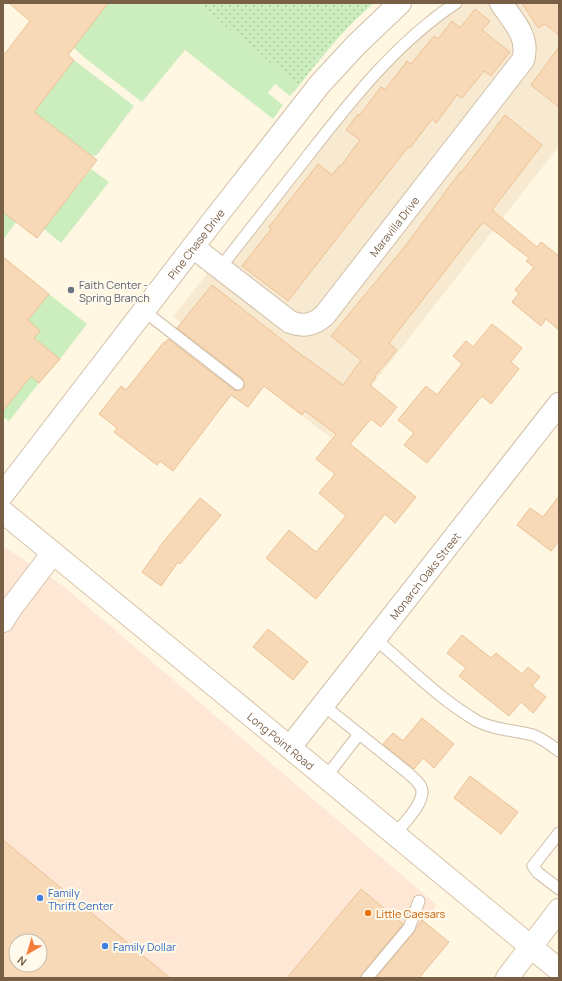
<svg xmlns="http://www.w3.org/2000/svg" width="562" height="981" viewBox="0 0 562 981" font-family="Manrope,sans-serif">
<defs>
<pattern id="park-dots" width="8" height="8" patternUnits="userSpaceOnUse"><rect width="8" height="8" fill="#cceebf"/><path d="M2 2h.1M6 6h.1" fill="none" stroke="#aac49d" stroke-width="1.8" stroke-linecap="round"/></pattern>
</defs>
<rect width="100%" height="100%" fill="#fff7e2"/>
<polygon fill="#f7ead0" points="443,3 559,3 559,146 331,438 173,317 355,86 432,11"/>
<path fill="#ffe7d6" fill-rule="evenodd" d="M3,546L62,585L437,905L376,978H3ZM16,941H40V965H16Z"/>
<g fill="#cceebf">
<polygon points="108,3 197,3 299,86 290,96 275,84 268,93 283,105 273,119 185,50 142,102 85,58 73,47"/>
<polygon points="74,60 134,106 97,155 92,156 34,112"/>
<polygon points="91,169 109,182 61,243 44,229"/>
<polygon points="3,212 16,222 3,240"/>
<polygon points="49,294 87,324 60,359 34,338 40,331 35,326 22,328"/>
<polygon points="31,376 39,383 9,421 3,417 3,411"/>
</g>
<path fill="url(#park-dots)" d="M197,3H374C345,28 322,56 299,86Z"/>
<g fill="#f7d9b7" stroke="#ebc195" fill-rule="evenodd">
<polygon points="9,3 108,3 68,55 74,60 34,112 97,160 37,238 3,212 3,56 30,21"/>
<polygon points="522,3 559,3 559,35 545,24 538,28"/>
<polygon points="475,9 490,21 482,30 510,52 491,76 484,71 462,98 457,95 436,123 432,119 410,148 408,147 288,301 242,266 271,229 269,227 318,164 332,175 339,166 340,167 360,140 346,130 358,114 359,116 381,87 385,90 407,61 411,64 434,36 438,39 452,21 460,28"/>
<polygon points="559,47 559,107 531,85"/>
<polygon points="505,115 542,145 492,210 537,247 541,242 559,256 559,330 546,319 541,326 512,302 519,293 515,290 534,267 526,261 529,258 483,222 389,343 397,350 375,376 376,377 370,385 397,407 381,427 371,419 350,444 416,497 395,523 385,514 316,599 266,558 289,530 316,552 346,516 319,493 335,474 316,459 336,434 305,411 302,415 264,386 248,407 231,395 173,471 160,461 157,465 114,432 117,428 99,414 121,386 126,390 164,342 165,343 168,339 234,390 237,391 243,389 245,385 242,378 177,328 212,285 304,357 305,357 343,385 361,360 331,336 406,245 460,172 461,173"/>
<polygon points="3,257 49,294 28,320 40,331 34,338 60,359 39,383 31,376 3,411"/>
<polygon points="492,324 522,348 511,362 519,369 491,404 482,396 427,463 404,445 414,433 398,420 426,386 437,395 462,364 453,356 466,341 473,347"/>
<polygon points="559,496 559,541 551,551 517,525 530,508 543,517"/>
<polygon points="200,498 221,515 180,564 178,562 161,586 142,572 160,547 159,547"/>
<polygon points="268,629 308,662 293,680 253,647"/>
<polygon points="462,635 491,658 496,653 522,674 528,667 540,677 532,686 546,697 533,713 521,702 509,716 459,676 466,668 447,653"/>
<polygon points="422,718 454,744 434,768 423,758 414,769 383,744 393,733 403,741"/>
<polygon points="470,776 518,812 501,834 454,798"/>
<path d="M3,840L140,953L170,978H3ZM16,941H40V965H16Z"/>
<polygon points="361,889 403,924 362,974 360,978 287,978"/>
<polygon points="422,920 449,942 419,978 376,978 414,932"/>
</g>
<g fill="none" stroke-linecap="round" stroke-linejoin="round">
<g stroke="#d1bfa8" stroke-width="13">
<g id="lane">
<path d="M220,268C250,230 280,191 310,153C353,98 397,42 456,3"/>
<polyline points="144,311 238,384"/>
<path d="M374,638C408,666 439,699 477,721C494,730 514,730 533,735C543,739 551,745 559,751"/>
<path d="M323,705L408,773C412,777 418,781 421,787C427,801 404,823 395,834"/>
<polyline points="326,777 359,734"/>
<polyline points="559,833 533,866 537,872 559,889"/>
<polyline points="367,978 409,928 419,901"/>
</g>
</g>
<g stroke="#d1bfa8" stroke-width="24">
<g id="street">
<path id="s1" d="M193,247L290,322C304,327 313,325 324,316L523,60C530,37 513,21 501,3"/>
<path id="s2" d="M3,494L212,222L320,84L356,45L400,3"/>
<path id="s3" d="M290,747L559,404"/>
</g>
</g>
<g stroke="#d7c2a7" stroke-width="24">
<g id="secondary">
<path id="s4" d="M3,512L231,699L559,970"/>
<polyline points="3,621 11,608 53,553"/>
<polyline points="507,978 559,910"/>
</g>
</g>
<use href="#lane" stroke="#fff" stroke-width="11"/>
<use href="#street" stroke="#fff" stroke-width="22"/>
<use href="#secondary" stroke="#fff" stroke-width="22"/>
</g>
<circle fill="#6b7280" stroke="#fffaeb" stroke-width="1.5" cx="71" cy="290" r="4"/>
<g fill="#3f7fe0" stroke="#fffaeb" stroke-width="1.5">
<circle cx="40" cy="898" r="4"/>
<circle cx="105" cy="946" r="4"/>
</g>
<circle fill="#e8710a" stroke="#fffaeb" stroke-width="1.5" cx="368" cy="913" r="4"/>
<g text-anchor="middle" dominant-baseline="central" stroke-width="4" stroke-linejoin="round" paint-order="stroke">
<g font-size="11" fill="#795f46" stroke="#fffaeb">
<text stroke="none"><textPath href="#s1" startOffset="273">Maravilla Drive</textPath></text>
<text stroke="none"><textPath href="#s2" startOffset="316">Pine Chase Drive</textPath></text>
<text stroke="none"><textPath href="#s3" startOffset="218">Monarch Oaks Street</textPath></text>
<text stroke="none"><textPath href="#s4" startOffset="360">Long Point Road</textPath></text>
</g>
<g font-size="11" fill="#5b616d" stroke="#fffaeb" text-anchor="start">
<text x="79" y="284">Faith Center -<tspan x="79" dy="13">Spring Branch</tspan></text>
</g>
<g font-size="11" fill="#366cbe" stroke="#fffaeb" text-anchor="start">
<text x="48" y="892">Family<tspan x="48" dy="13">Thrift Center</tspan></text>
<text x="113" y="946">Family Dollar</text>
</g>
<g font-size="11" fill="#c56008" stroke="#fffaeb" text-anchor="start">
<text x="376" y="913">Little Caesars</text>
</g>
</g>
<rect width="562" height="981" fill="none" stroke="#795f46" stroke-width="8"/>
<g transform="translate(28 953) rotate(218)"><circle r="19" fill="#fffaeb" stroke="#c9bca9"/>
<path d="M0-3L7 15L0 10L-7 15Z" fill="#f57c3a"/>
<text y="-6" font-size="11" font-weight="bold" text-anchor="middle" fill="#795f46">N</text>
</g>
</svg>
